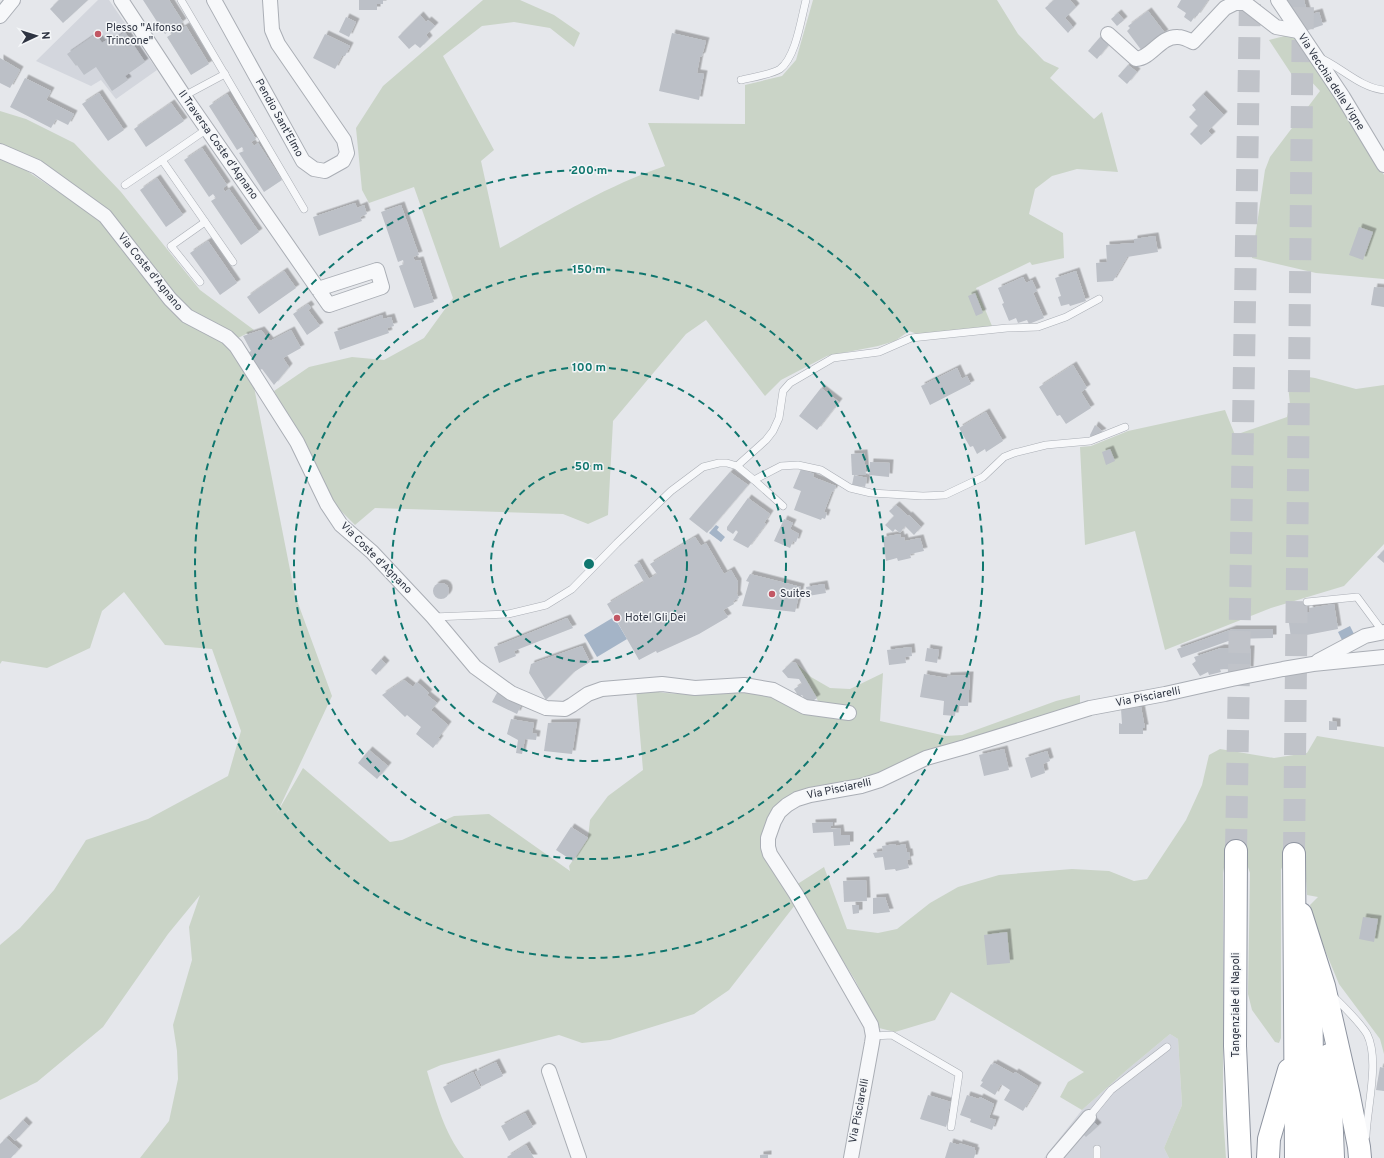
<svg xmlns="http://www.w3.org/2000/svg" width="1384" height="1158" viewBox="0 0 1384 1158" font-family="Overpass,sans-serif">
<defs>
<filter id="shadow"><feDropShadow dx="3.5" dy="-3.5" stdDeviation="0" flood-color="#0004"/></filter>
</defs>
<rect width="100%" height="100%" fill="#e5e7eb"/>
<g fill="#d3d6dd">
<polygon points="98,0 109,0 157,70 116,99 101,80 91,86 36,61"/>
<polygon points="1170,1034 1178,1039 1182,1105 1164,1148 1169,1158 1044,1158 1082,1110 1128,1069"/>
</g>
<g fill="#cad4c7">
<path d="M483,0H520L554,15L580,33L574,47L550,28L514,22L482,26L443,56L494,150L481,161L500,248C554,218 606,186 665,166L648,123L745,124V85L782,76L796,60L813,0H997L1018,34L1044,61L1059,68L1050,78L1094,119L1102,112L1118,172L1077,169L1052,176L1035,189L1029,214L1063,233L1064,258L1032,265L1030,262L976,288L992,326L917,334L909,331L895,341L878,346L827,356L781,380L765,396L706,320L686,334L613,421L608,515L588,524L563,514L375,508L355,525L336,506L322,477L274,391L309,367L352,357L384,360L424,338L453,298L414,187L369,203L362,190L356,128L383,86Z"/>
<polygon points="1296,33 1384,175 1384,279 1316,273 1252,258 1265,170 1270,157 1320,91 1309,79 1298,84 1269,40"/>
<polygon points="0,111 26,119 74,143 121,192 200,290 254,330 238,338 188,309 108,213 0,147"/>
<path d="M0,158L15,163L105,223L137,270L183,319L225,341L254,387L295,595L332,696L277,813L303,768L390,842L402,840L454,816L489,814L570,871L569,866L588,838L590,820L608,796L643,770L636,689L666,693L695,695L739,689L769,692L824,711L796,663L811,677L830,688L850,689L883,673L880,721L946,736L962,735L1056,701L1080,695V705L874,778L783,802L770,812L763,834L795,905L729,990L694,1014L610,1040L582,1043L559,1035L441,1065L427,1071C436,1101 444,1133 464,1158H140L169,1121L178,1079L177,1051L173,1025L192,960L189,927L200,895L168,934L103,1027L37,1082L0,1100V945L20,928L54,890L86,840L148,819L228,776L241,731L212,649L165,645L124,592L102,611L90,648L47,668L2,661L0,664Z"/>
<polygon points="1289,374 1315,378 1356,389 1384,385 1384,544 1344,586 1271,608 1165,650 1135,531 1085,545 1080,447 1091,446 1128,431 1225,410 1235,435 1287,417 1290,404 1288,385"/>
<polygon points="1317,736 1384,747 1384,1054 1380,1039 1339,984 1317,931 1310,905 1318,897 1307,895 1305,861 1300,854 1287,854 1281,870 1281,1038 1279,1043 1275,1042 1252,1010 1248,994 1250,873 1247,864 1239,855 1226,857 1223,873 1223,1114 1226,1158 1169,1158 1164,1148 1182,1105 1178,1039 1170,1034 1128,1069 1082,1110 1060,1097 1068,1082 1084,1072 951,992 935,1020 895,1032 879,1028 855,980 796,885 824,867 847,929 878,933 897,929 930,903 958,887 999,875 1072,869 1109,871 1134,881 1147,879 1186,820 1202,785 1209,755 1220,749 1274,758 1307,753"/>
</g>
<g fill="#a4b4c7">
<polygon points="716,525 719,527 717,530 725,537 721,542 709,533"/>
<polygon points="614,617 627,639 597,657 584,635"/>
<polygon points="1350,626 1354,634 1342,640 1338,632"/>
</g>
<g fill="#bcc0c7" filter="url(#shadow)">
<polygon points="59,0 88,0 63,23 50,9"/>
<polygon points="143,0 169,0 183,22 179,25 181,29 186,26 209,64 191,75 167,37 172,34 169,31 165,34"/>
<polygon points="359,0 383,0 383,4 377,4 377,10 359,10"/>
<polygon points="1054,0 1070,0 1076,7 1065,18 1073,27 1068,33 1045,8"/>
<polygon points="1181,0 1208,0 1197,16 1195,16 1191,22 1184,17 1186,13 1177,7"/>
<polygon points="1283,0 1304,0 1308,15 1319,12 1323,25 1302,32"/>
<polygon points="1148,11 1165,33 1142,51 1127,31 1130,28 1128,26"/>
<polygon points="1118,13 1124,20 1117,26 1111,19"/>
<polygon points="420,15 426,22 428,20 435,26 426,35 429,39 420,48 415,44 409,49 398,37"/>
<polygon points="346,17 356,22 349,37 339,32"/>
<polygon points="125,32 145,62 125,76 128,80 112,91 96,67 84,75 77,65 76,66 67,54 96,34 102,43 108,39 113,40"/>
<polygon points="672,33 706,41 702,56 700,57 697,73 704,74 699,100 659,91"/>
<polygon points="325,34 350,46 345,56 342,56 335,69 313,58"/>
<polygon points="1102,35 1111,42 1097,59 1088,51"/>
<polygon points="0,58 20,70 10,88 0,83"/>
<polygon points="1128,65 1137,72 1127,84 1118,76"/>
<polygon points="25,78 51,91 46,100 74,114 68,125 56,119 51,128 10,107"/>
<polygon points="99,93 124,130 108,141 82,104"/>
<polygon points="227,94 256,139 251,142 254,146 258,143 282,180 264,192 239,153 244,151 242,147 237,150 209,106"/>
<polygon points="1203,94 1224,115 1208,131 1212,135 1201,145 1190,134 1198,126 1189,117 1196,110 1192,105"/>
<polygon points="171,103 184,121 146,147 134,129"/>
<polygon points="202,148 227,185 223,188 225,192 229,189 259,232 241,245 211,201 216,198 213,194 209,197 184,160"/>
<polygon points="157,178 183,215 166,227 140,190"/>
<polygon points="355,203 357,208 364,205 367,214 360,217 362,221 319,236 313,217"/>
<polygon points="401,205 419,255 413,257 415,261 420,260 434,302 414,308 399,266 404,264 403,260 398,262 381,212"/>
<polygon points="1359,227 1373,232 1363,260 1349,255"/>
<polygon points="1155,236 1158,252 1127,257 1113,281 1097,282 1096,263 1107,262 1106,245 1134,243 1134,239"/>
<polygon points="208,241 237,283 220,295 190,253"/>
<polygon points="284,271 296,288 259,314 247,297"/>
<polygon points="1076,271 1086,301 1070,306 1069,304 1061,306 1058,297 1061,296 1055,278"/>
<polygon points="1023,277 1026,283 1032,280 1037,291 1033,293 1044,318 1029,324 1027,320 1018,323 1016,318 1009,321 1002,304 1004,303 998,288"/>
<polygon points="1374,287 1384,288 1384,307 1371,305"/>
<polygon points="975,293 983,313 976,316 968,296"/>
<polygon points="308,304 311,308 308,310 320,326 307,335 293,314"/>
<polygon points="382,315 383,319 391,317 394,326 387,328 389,333 340,350 334,332"/>
<polygon points="261,330 270,341 291,330 301,348 283,358 289,367 274,385 262,369 258,371 248,353 251,351 243,336"/>
<polygon points="1073,365 1087,388 1081,392 1091,408 1066,424 1060,415 1057,416 1039,387"/>
<polygon points="957,368 962,379 967,376 971,384 930,405 921,386"/>
<polygon points="821,388 839,402 817,430 799,416"/>
<polygon points="986,412 1003,441 986,452 985,449 977,454 973,446 970,447 959,428"/>
<polygon points="1095,425 1103,432 1091,438 1090,435"/>
<polygon points="1110,449 1115,461 1106,465 1102,452"/>
<polygon points="864,453 866,475 852,475 851,454"/>
<polygon points="870,462 890,463 889,477 869,475"/>
<polygon points="801,469 814,474 813,477 836,486 833,492 832,491 824,512 827,513 825,519 822,518 821,520 794,510 801,491 793,488"/>
<polygon points="730,472 748,485 707,533 689,519"/>
<polygon points="854,475 867,478 865,487 852,485"/>
<polygon points="748,498 770,514 764,523 766,524 748,548 733,540 738,532 736,530 733,534 727,530 727,527"/>
<polygon points="896,505 908,516 909,515 921,527 914,535 905,526 900,533 895,529 893,532 885,525 894,516 889,511"/>
<polygon points="784,519 793,523 790,529 799,534 796,542 793,541 790,548 774,541"/>
<polygon points="900,534 901,538 904,537 905,541 920,538 924,551 910,554 911,558 898,561 897,558 886,561 883,537"/>
<polygon points="695,537 701,546 706,543 724,574 731,570 738,582 737,594 739,598 733,601 734,604 723,610 728,617 699,634 657,653 656,651 639,660 607,604 644,582 634,565 639,562 649,579 657,574 650,564"/>
<polygon points="1384,550 1384,563 1377,557"/>
<polygon points="750,574 801,587 795,612 742,606 749,582 746,581"/>
<circle cx="441" cy="591" r="8"/>
<polygon points="824,584 826,593 808,596 806,587"/>
<polygon points="1334,604 1338,629 1291,638 1287,609 1305,606 1306,612 1310,612 1309,608"/>
<polygon points="567,618 573,628 514,651 516,656 499,663 494,647"/>
<polygon points="1233,629 1273,629 1273,638 1234,639 1181,658 1177,649"/>
<polygon points="582,646 590,662 574,672 546,700 529,673 531,664"/>
<polygon points="911,647 912,656 905,657 906,663 889,665 887,650"/>
<polygon points="927,648 939,650 937,663 925,661"/>
<polygon points="1221,648 1251,649 1250,670 1220,669 1221,672 1209,675 1208,672 1200,676 1192,664 1196,661 1194,657"/>
<polygon points="381,659 386,664 376,675 371,670"/>
<polygon points="792,662 796,663 817,698 808,704 802,695 799,697 794,689 802,684 799,679 788,678 782,671"/>
<polygon points="924,674 947,678 947,676 970,675 968,706 956,706 955,716 943,715 944,701 920,697"/>
<polygon points="404,680 413,687 417,682 429,693 427,695 437,703 431,710 448,725 438,738 440,739 433,748 416,734 421,727 407,715 405,717 382,695"/>
<polygon points="498,691 522,703 517,714 492,702"/>
<polygon points="1141,707 1145,728 1143,728 1143,734 1119,734 1119,723 1122,724 1121,709"/>
<polygon points="511,719 534,723 532,733 537,734 536,740 525,739 522,754 516,753 518,740 507,734"/>
<polygon points="1329,721 1337,722 1337,730 1329,730"/>
<polygon points="577,722 572,754 544,751 548,723"/>
<polygon points="1004,749 1009,770 984,776 979,755"/>
<polygon points="369,750 388,766 377,779 358,763"/>
<polygon points="1047,751 1050,761 1043,764 1045,773 1031,778 1025,758"/>
<polygon points="833,822 833,826 831,826 831,829 840,828 841,835 850,835 850,845 834,846 833,832 813,833 812,823"/>
<polygon points="571,827 588,838 573,861 556,850"/>
<polygon points="895,844 896,846 905,844 907,852 909,852 910,859 907,860 909,868 896,871 895,869 885,870 883,857 875,858 873,853 883,851 882,846"/>
<polygon points="866,880 867,901 844,902 843,881"/>
<polygon points="885,897 890,912 873,914 873,898"/>
<polygon points="852,905 859,905 859,913 853,914"/>
<polygon points="1363,917 1378,919 1374,942 1359,939"/>
<polygon points="1007,932 1010,963 987,965 984,935"/>
<polygon points="496,1062 503,1076 482,1086 475,1072"/>
<polygon points="994,1063 1014,1074 1015,1072 1038,1086 1023,1111 1004,1100 1010,1090 1001,1084 995,1095 980,1086 983,1082 981,1081 991,1064 993,1065"/>
<polygon points="1380,1067 1384,1068 1384,1091 1376,1090"/>
<polygon points="473,1072 481,1088 451,1103 443,1087"/>
<polygon points="928,1095 951,1102 948,1113 950,1114 946,1127 920,1119"/>
<polygon points="967,1095 979,1099 980,1097 994,1104 989,1118 996,1120 992,1130 970,1122 971,1119 960,1115"/>
<polygon points="525,1113 533,1127 509,1141 501,1126"/>
<polygon points="23,1120 29,1126 15,1141 9,1135"/>
<polygon points="1092,1120 1098,1126 1086,1137 1081,1132"/>
<polygon points="6,1138 19,1149 11,1158 0,1158 0,1144"/>
<polygon points="950,1142 959,1145 959,1143 975,1148 974,1150 976,1151 974,1158 945,1158"/>
<polygon points="526,1145 534,1158 508,1158 507,1157"/>
<polygon points="768,1154 768,1158 760,1158 760,1155"/>
</g>
<g fill="none" stroke-linecap="round" stroke-linejoin="round">
<g stroke="#c0c3c9" stroke-width="22" stroke-dasharray="22 11" stroke-linecap="butt">
<polyline points="1236,851 1250,0"/>
<polyline points="1294,854 1303,0"/>
</g>
<g stroke="#aaaeb5" stroke-width="8">
<g id="service">
<polyline points="181,0 304,209"/>
<path d="M1318,57C1340,66 1360,88 1384,90"/>
<path d="M741,80C749,78 773,74 780,69C796,57 801,19 806,0"/>
<polyline points="184,96 225,74"/>
<polyline points="207,129 162,160 233,262"/>
<polyline points="125,185 162,160"/>
<polyline points="200,282 171,246 205,222"/>
<polyline points="737,466 766,440 773,431 779,418 783,391 790,383 833,358 879,352 911,338 1007,328 1038,327 1066,317 1099,299"/>
<polyline points="754,480 783,506"/>
<polyline points="1307,602 1357,597 1383,632"/>
<polyline points="433,617 508,614 546,605 572,589 617,543 671,491 703,467 719,463 727,463 737,466 754,480 781,466 798,465 821,470 850,488 871,493 923,496 945,495 983,477 1004,457 1014,453 1046,445 1090,441 1125,427"/>
<path d="M1332,995C1343,1006 1359,1021 1367,1034C1380,1060 1367,1107 1366,1136"/>
<polyline points="873,1036 892,1035 959,1074 951,1127"/>
<polyline points="1089,1117 1111,1090 1167,1047"/>
<polyline points="1097,1158 1097,1149"/>
</g>
</g>
<g stroke="#aaaeb5" stroke-width="16">
<g id="minor">
<polyline points="121,0 184,96 329,305 382,287 377,270 318,289"/>
<polyline points="214,0 303,161 314,169 325,171 343,161 347,153 344,140 278,44 272,30 270,0"/>
<polyline points="1278,0 1343,97 1384,165"/>
<polyline points="0,16 13,0"/>
<path d="M1108,34L1136,59C1152,58 1160,36 1178,37C1183,37 1189,40 1193,42L1225,8L1235,3H1245L1276,27L1298,31"/>
<polyline points="0,151 37,167 105,216 170,299 187,316 227,337 236,346 297,442 327,504 341,525 372,552 433,617 475,667 511,693 546,708 565,709 572,705 588,694 602,689 662,684 695,688 744,685 773,690 805,707 849,713"/>
<polyline points="1318,661 1365,636 1384,632"/>
<polyline points="549,1071 579,1158"/>
<polyline points="851,1158 872,1043 873,1036 871,1025 796,894 770,854 768,847 768,838 774,821 779,812 787,805 797,799 810,795 861,786 880,780 926,758 965,747 1090,708 1165,694 1232,679 1283,669 1313,664 1384,657"/>
<polyline points="1054,1158 1089,1117"/>
</g>
</g>
<g stroke="#8e94a0" stroke-width="24">
<g id="motorway">
<polyline points="1236,851 1235,1046 1240,1158"/>
<polyline points="1294,854 1296,1158"/>
<polyline points="1301,914 1324,986 1349,1096 1359,1147 1360,1158"/>
<polyline points="1311,969 1313,1158"/>
<polyline points="1329,1055 1333,1158"/>
<polyline points="1268,1158 1269,1139 1289,1070"/>
</g>
</g>
<use href="#service" stroke="#f7f8fa" stroke-width="7"/>
<use href="#minor" stroke="#f7f8fa" stroke-width="14"/>
<use href="#motorway" stroke="#fff" stroke-width="22"/>
</g>
<g fill="none" stroke="#0f766e" stroke-width="2" stroke-dasharray="7 5">
<circle cx="589" cy="564" r="98"/>
<circle cx="589" cy="564" r="197"/>
<circle cx="589" cy="564" r="295"/>
<circle cx="589" cy="564" r="394"/>
</g>
<g fill="#c25764" stroke="#f4f6f8" stroke-width="1.5">
<circle cx="98" cy="34" r="4"/>
<circle cx="772" cy="594" r="4"/>
<circle cx="617" cy="618" r="4"/>
</g>
<g text-anchor="middle" dominant-baseline="central" stroke-width="3" stroke-linejoin="round" paint-order="stroke">
<g font-size="11" fill="#2e3442" stroke="#f4f6f8" text-anchor="start">
<text x="106" y="28">Plesso "Alfonso<tspan x="106" dy="13">Trincone"</tspan></text>
<text x="780" y="594">Suites</text>
<text x="625" y="618">Hotel Gli Dei</text>
</g>
<g font-size="11" fill="#2e3442" stroke="#f4f6f8">
<text transform="translate(1331 82) rotate(57)">Via Vecchia delle Vigne</text>
<text transform="translate(279 118) rotate(61)">Pendio Sant'Elmo</text>
<text transform="translate(218 145) rotate(55)">II Traversa Coste d'Agnano</text>
<text transform="translate(150 272) rotate(51)">Via Coste d'Agnano</text>
<text transform="translate(376 558) rotate(45)">Via Coste d'Agnano</text>
<text transform="translate(1148 697) rotate(-11)">Via Pisciarelli</text>
<text transform="translate(839 789) rotate(-12)">Via Pisciarelli</text>
<text transform="translate(1236 1005) rotate(-90)">Tangenziale di Napoli</text>
<text transform="translate(859 1111) rotate(-79)">Via Pisciarelli</text>
</g>
</g>
<circle cx="589" cy="564" r="6" fill="#0f766e" stroke="#f4f6f8" stroke-width="2"/>
<g font-size="12" text-anchor="middle" font-weight="bold" fill="#0f766e" stroke="#f4f6f8" stroke-width="3" stroke-linejoin="round" paint-order="stroke">
<text x="589" y="174">200 m</text>
<text x="589" y="273">150 m</text>
<text x="589" y="371">100 m</text>
<text x="589" y="470">50 m</text>
</g>
<g transform="translate(36 36) rotate(86)" stroke="#f4f6f8" stroke-width="3" paint-order="stroke">
<path d="M0-3L7 15L0 10L-7 15Z" fill="#2e3442"/>
<text y="-6" font-size="11" font-weight="bold" text-anchor="middle" fill="#2e3442">N</text>
</g>
</svg>
